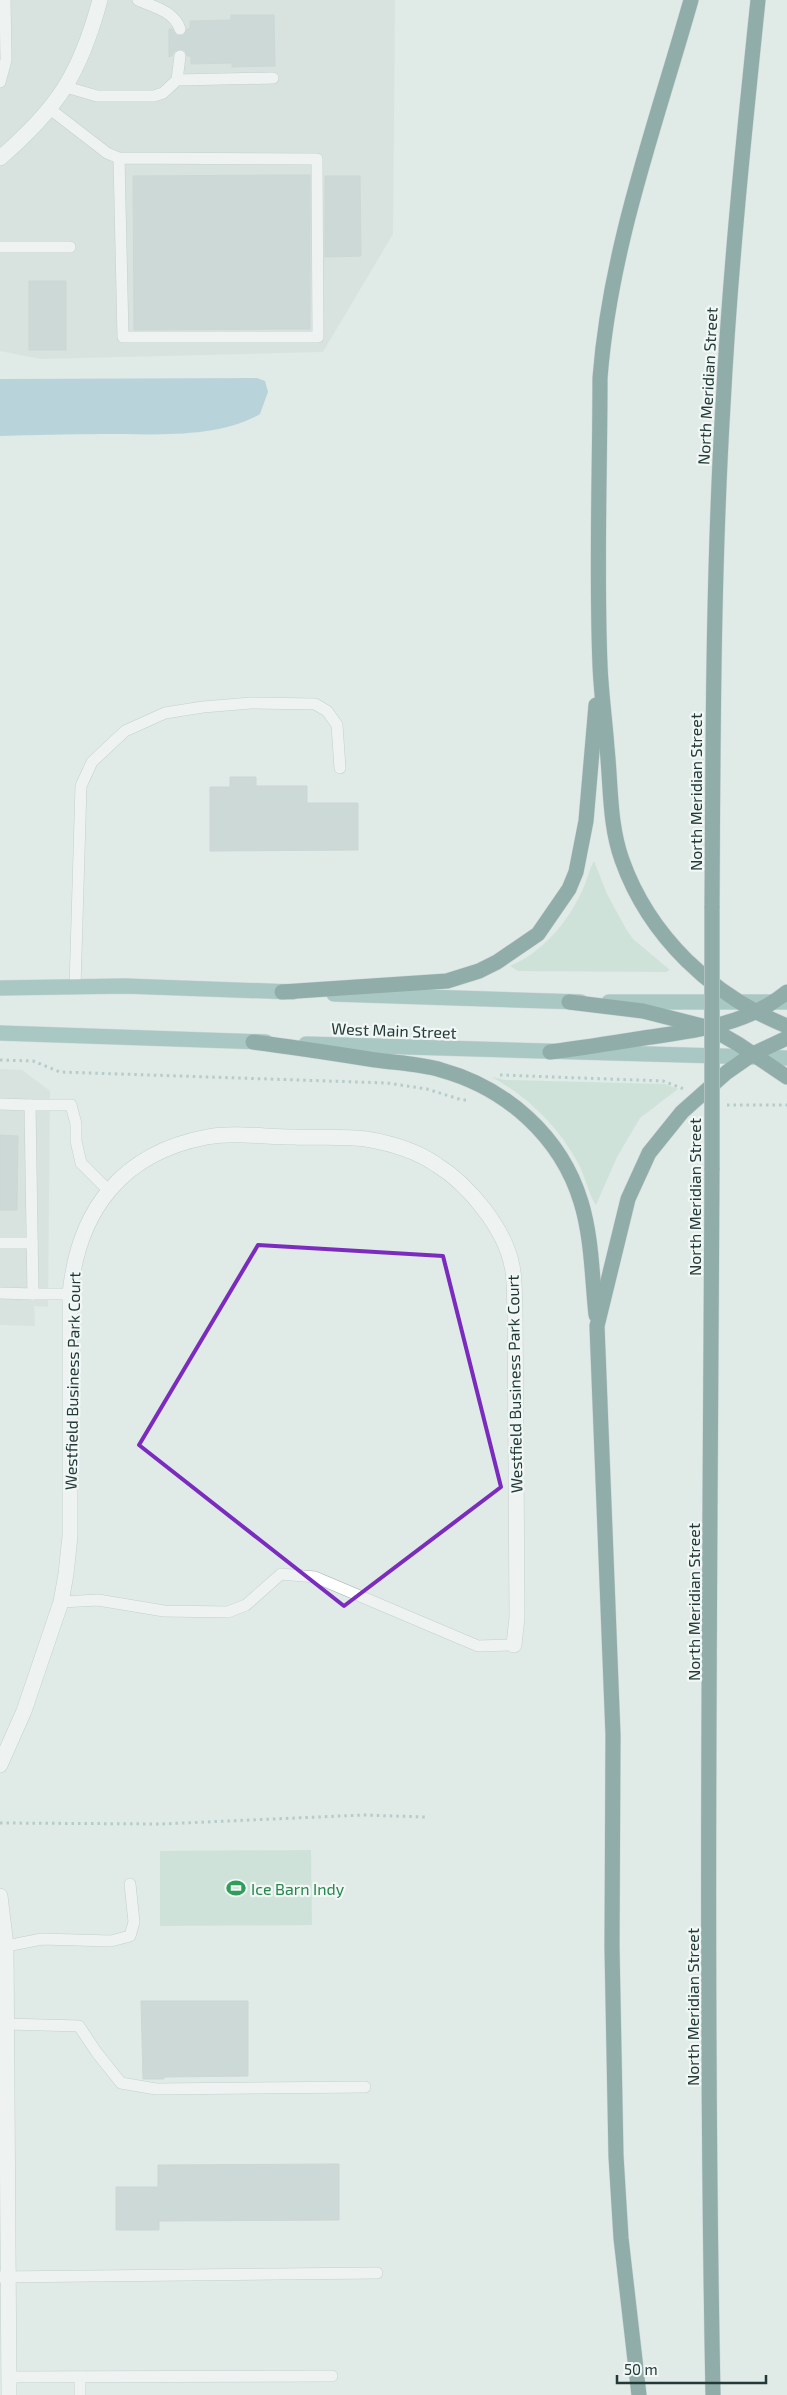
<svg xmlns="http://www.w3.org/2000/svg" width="787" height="2395" viewBox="0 0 787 2395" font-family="'Exo 2',sans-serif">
<rect width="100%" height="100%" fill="#e0eae7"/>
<g fill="#cfdad6">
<polygon points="0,0 395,0 393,234 323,352 41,359 0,351"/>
<polygon points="0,1069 22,1070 50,1091 48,1307 34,1306 35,1326 0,1325"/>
</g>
<g fill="#badac8">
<path d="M594,861L607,894L626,929L633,939L670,970L666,972L518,971L510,966C542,953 568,922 582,891C587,881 589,870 594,861Z"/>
<path d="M492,1077L505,1080L665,1084L678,1089L640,1118L617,1157L596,1205C588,1193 585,1176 578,1163C557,1125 529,1098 492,1077Z"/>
<polygon points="311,1850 312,1925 160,1926 160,1851"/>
</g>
<path fill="#8bb9cc" d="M257,378L265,381L268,392L260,414C218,439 151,434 103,434C69,434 34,435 0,436V379Z"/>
<g fill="#b6c5c1" stroke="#b3c3bf">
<polygon points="231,15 274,15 275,66 232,67 232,63 191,64 191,56 187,56 185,50 180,49 174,51 172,56 169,57 169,29 172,29 176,35 183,36 187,29 190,29 190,21 231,20"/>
<polygon points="282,175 310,175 310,329 134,330 133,176"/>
<polygon points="325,176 360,176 361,256 325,257"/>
<rect x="29" y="281" width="37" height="69"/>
<polygon points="230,777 256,777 256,786 307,786 307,803 358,803 358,850 210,851 210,787 230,787"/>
<polygon points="0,1135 18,1136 17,1210 0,1210"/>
<polygon points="141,2001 248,2001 248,2076 164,2077 164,2079 143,2079"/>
<polygon points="339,2164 339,2220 159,2221 159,2230 116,2230 116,2187 158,2187 158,2165"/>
</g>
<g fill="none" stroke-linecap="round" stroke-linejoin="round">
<g stroke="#a3b1af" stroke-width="12">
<g id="service">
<path d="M138,0C154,7 174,11 180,29"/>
<polyline points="177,80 180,56"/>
<polyline points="0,82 6,60 5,0"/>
<polyline points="66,87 97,96 154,96 163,93 177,80 273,78"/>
<polyline points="50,109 107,153 119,158 317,159 318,337 123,337 119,158"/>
<polyline points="0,247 70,247"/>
<polyline points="75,987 81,786 92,762 125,731 165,713 203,707 251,703 315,704 327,711 337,725 340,768"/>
<polyline points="0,1104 30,1105"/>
<polyline points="0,1243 32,1243"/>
<polyline points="0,1293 33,1294"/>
<polyline points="70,1294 33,1294 30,1105 71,1105 76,1124 76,1141 81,1163 108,1190"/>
<polyline points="61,1602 98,1600 164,1611 228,1612 246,1605 281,1574 315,1577 478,1646 514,1645"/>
<polyline points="6,1946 42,1939 111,1941 130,1936 134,1922 130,1884"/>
<polyline points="7,2024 79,2026 97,2053 121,2083 156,2089 365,2087"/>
<polyline points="0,2277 377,2273"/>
<polyline points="8,2377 332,2376"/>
<polyline points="80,2377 80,2395"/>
</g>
</g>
<g stroke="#a3b1af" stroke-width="16">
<g id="minor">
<path d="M0,158C58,108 80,74 100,0"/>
<path d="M0,1765L24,1711L61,1602L66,1574L70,1536V1294C78,1210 122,1153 207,1137C235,1132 266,1137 294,1137C318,1138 343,1136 366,1139C390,1143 417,1151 437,1165C469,1185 505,1229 512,1266C515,1279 514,1294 515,1308L517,1617L514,1645"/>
<polyline points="0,1896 6,1946 9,2395"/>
</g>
</g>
<g stroke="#bdc4c3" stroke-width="16">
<g id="primary">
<polyline points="0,988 125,986 293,992"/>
<polyline points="334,994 581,1002"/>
<polyline points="609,1002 787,1002"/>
<polyline points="0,1033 266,1042"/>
<polyline points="306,1044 787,1058"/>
</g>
</g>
<g stroke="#bdc4c3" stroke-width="16">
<g id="motorway">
<path d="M691,0C656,124 610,248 600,378C600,473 596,569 600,665C601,692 605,720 607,748C611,785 609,824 622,860C649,936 712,996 787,1026"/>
<path d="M712,908C713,740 713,573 723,405C730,270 744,135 758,0"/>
<polyline points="282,992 447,981 479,971 497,962 538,934 569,889 576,872 586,821 596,705"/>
<polyline points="569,1002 643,1011 710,1028 738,1044 787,1077"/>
<path d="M253,1042C292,1047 331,1053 369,1059C393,1063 418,1063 441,1070C506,1088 561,1136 581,1202C592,1238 592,1278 596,1315"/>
<path d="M550,1052C581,1048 613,1043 644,1038C694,1031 747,1025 787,992"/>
<path d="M712,1168C710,1577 705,1986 713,2395"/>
<polyline points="639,2395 621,2238 616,2156 612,1947 613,1735 597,1326 628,1199 649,1153 682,1112 727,1072 753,1054 787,1038"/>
</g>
</g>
<g stroke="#82aca5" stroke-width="3" stroke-dasharray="2.5 4" stroke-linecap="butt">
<polyline points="0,1060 33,1061 60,1072 387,1083 427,1089 462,1100 469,1100"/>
<polyline points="500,1075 663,1081 684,1089"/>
<polyline points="727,1105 787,1105"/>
<polyline points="0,1823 161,1824 363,1815 425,1817"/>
</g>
<use href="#service" stroke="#fff" stroke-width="11"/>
<use href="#minor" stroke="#fff" stroke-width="15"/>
<use href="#primary" stroke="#679d97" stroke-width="15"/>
<use href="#motorway" stroke="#306461" stroke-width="15"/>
<g stroke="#bdc4c3" stroke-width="16" stroke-linecap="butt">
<polyline id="motorway-bridge" points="712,908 712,1168"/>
</g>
<use href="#motorway-bridge" stroke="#306461" stroke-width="15"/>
</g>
<path d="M0 0H787V2395H0ZM258,1245L443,1256L501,1487L344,1606L139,1445Z" fill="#e0eae7" fill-opacity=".55" fill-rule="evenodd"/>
<path fill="none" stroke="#7b2cbf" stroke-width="4" stroke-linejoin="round" d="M258,1245L443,1256L501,1487L344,1606L139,1445Z"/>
<defs>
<g id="stadium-bare" transform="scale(1.5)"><path d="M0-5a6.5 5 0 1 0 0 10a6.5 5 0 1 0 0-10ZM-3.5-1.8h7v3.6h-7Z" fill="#2e9e5b" stroke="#f0f7f5" stroke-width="2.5" paint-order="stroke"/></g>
</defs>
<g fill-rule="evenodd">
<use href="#stadium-bare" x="236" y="1888"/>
</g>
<g text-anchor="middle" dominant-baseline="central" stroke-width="4.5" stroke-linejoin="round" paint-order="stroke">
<g font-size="16" fill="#223937" stroke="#f0f7f5">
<text transform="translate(707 386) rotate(-87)">North Meridian Street</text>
<text transform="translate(695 792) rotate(-90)">North Meridian Street</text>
<text transform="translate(394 1030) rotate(2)">West Main Street</text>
<text transform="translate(694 1197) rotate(-90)">North Meridian Street</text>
<text transform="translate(72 1381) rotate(-89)">Westfield Business Park Court</text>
<text transform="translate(514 1384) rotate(-91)">Westfield Business Park Court</text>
<text transform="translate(693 1602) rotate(-90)">North Meridian Street</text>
<text transform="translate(692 2007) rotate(-90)">North Meridian Street</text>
</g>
<g font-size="16" fill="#27864d" stroke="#f0f7f5" text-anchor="start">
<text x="251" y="1888">Ice Barn Indy</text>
</g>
</g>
<path d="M617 2375v8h149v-8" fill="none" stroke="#223937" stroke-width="2.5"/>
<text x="624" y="2375" font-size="15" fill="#223937" stroke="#f0f7f5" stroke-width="4" paint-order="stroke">50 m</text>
</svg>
